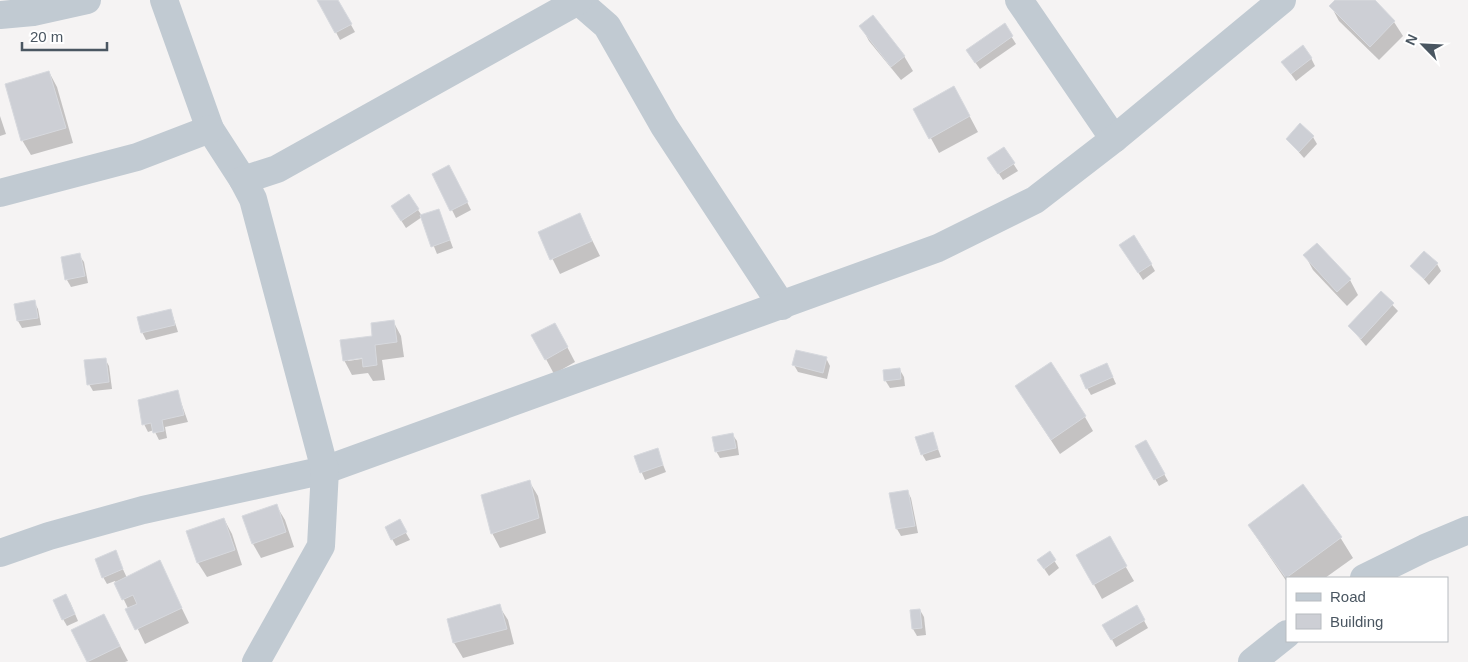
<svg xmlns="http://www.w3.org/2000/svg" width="1468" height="662" viewBox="0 0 1468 662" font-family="Arial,sans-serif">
<rect width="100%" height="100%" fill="#f5f3f3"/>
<g fill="#0003" fill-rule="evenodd">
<polygon points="319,0 337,0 355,32 340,40"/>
<polygon points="1337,0 1373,0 1394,22 1403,36 1379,60 1339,21 1331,6"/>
<polygon points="1004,25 1016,44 980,69 972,58"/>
<polygon points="861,26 904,56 913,71 901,80 869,41"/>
<polygon points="1311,58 1315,66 1296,81 1283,63"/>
<polygon points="49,72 57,87 73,143 31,155 22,140"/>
<polygon points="962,102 978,132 939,153 915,109"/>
<polygon points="0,116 6,134 0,136"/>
<polygon points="1313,137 1317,144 1304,158 1287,139"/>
<polygon points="1004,149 1018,171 1003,180 993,165"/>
<polygon points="434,174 453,174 471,210 456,218"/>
<polygon points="409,196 422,216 439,210 453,248 437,254 422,217 406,228 397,214"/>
<polygon points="579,214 600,256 560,274 539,232"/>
<polygon points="1317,244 1350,280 1358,295 1347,306 1313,270 1305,255"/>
<polygon points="1125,252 1151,264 1155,271 1143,280"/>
<polygon points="79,255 84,262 88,283 71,287 67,280"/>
<polygon points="1437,264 1441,271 1429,285 1412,266"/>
<polygon points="1381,293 1398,311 1366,346 1350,327"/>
<polygon points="34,302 38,309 41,325 22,328 18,321"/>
<polygon points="171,310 178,332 146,340 142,332"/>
<path d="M393,321L401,336L404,357L382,360L385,380L373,381L368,373L352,375L344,360ZM368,356V358L348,361V359Z"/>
<polygon points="533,335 563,339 575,362 554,374"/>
<polygon points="826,358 830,366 827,379 798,372 794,365"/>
<polygon points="105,359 109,366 112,389 93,391 89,384"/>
<polygon points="1107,364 1116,384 1091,395 1087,388"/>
<polygon points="900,370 904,377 905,386 890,388 885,380"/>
<polygon points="177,391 188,422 165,427 167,438 159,440 154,430 148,432 144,424"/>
<polygon points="1025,401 1085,417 1093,431 1060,454"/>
<polygon points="932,433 941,457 926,461 922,454"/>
<polygon points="732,434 737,441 739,455 720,458 716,451"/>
<polygon points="1146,442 1168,481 1159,486 1137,446"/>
<polygon points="657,450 666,472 645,480 635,457"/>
<polygon points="529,481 538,496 546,533 500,548 492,533"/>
<polygon points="907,491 911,498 918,533 901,536 897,529 890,494"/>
<polygon points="276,505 285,520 294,547 261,558 253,544"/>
<polygon points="224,519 232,534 242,565 207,577 198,563 188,532"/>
<polygon points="399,521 410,540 396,546 392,539"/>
<polygon points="1249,526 1340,537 1353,558 1325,578 1287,578 1287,582"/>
<polygon points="1109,538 1134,581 1102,599 1078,556"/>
<polygon points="115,552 127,578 159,562 189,623 145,644 115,581 107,584 103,577"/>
<polygon points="1049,553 1059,568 1049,576 1043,567"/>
<polygon points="70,602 78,621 67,626 63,619"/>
<polygon points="499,606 508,620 514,644 463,658 454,643 448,620"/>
<polygon points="1136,606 1148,628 1116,647 1104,625"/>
<polygon points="920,610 924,617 926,635 917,636 913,629 911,611"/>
<polygon points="104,615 128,661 125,662 88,662 73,630"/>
</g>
<g fill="#cdcfd5" stroke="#d7d9de">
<polygon points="317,0 338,0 352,24 335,33"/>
<polygon points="1335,0 1375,0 1395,21 1370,47 1329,6"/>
<polygon points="873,15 905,56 891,67 859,26"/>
<polygon points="1005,23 1013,36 975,63 966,50"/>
<polygon points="1303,45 1312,58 1291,74 1281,62"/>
<polygon points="49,71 66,128 21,141 5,84"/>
<polygon points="954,86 970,116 929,139 913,109"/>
<polygon points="1300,123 1314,136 1299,152 1286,139"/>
<polygon points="1004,147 1015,163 998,174 987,158"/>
<polygon points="449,165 468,202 450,211 432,174"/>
<polygon points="409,194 419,209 401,221 391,206"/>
<polygon points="439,209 450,240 431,247 420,215"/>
<polygon points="580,213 592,241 550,260 538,232"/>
<polygon points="1134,235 1152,264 1138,273 1119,245"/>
<polygon points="1317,243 1351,279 1337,292 1303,255"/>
<polygon points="1424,251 1438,263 1424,279 1410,266"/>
<polygon points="80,253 85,276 65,280 61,257"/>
<polygon points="1381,291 1394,303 1361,339 1348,326"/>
<polygon points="35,300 38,318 17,321 14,304"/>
<polygon points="171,309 175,325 141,333 137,317"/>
<polygon points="394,320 397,342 375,345 377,365 363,367 362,358 343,361 340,340 372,336 371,323"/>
<polygon points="555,323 568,347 545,360 531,335"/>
<polygon points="796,350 827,357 823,373 792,365"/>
<polygon points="106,358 109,382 87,385 84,360"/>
<polygon points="1051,362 1086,416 1051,440 1015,386"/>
<polygon points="1107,363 1113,377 1086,389 1080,375"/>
<polygon points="900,368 901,379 884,381 883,370"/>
<polygon points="178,390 184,415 162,420 164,431 153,433 151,423 142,425 138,400"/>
<polygon points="933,432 938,449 921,455 915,437"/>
<polygon points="733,433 736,448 715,452 712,437"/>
<polygon points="1146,440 1165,474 1154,480 1135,446"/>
<polygon points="658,448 663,465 640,473 634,456"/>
<polygon points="530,480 539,518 491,534 481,495"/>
<polygon points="1303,484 1342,537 1286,578 1248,525"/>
<polygon points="908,490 915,526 896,529 889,493"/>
<polygon points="277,504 286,532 252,544 242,516"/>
<polygon points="224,518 235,550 197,563 186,531"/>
<polygon points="400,519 407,532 391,540 385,527"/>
<polygon points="1110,536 1127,566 1093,585 1076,555"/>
<polygon points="116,550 123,569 102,578 95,559"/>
<polygon points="1050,551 1056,560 1044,569 1037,560"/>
<polygon points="160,560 182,608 135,630 125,609 137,604 133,595 122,600 114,583"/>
<polygon points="66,594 75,614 62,620 53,600"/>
<polygon points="500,604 507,629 453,643 447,619"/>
<polygon points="1137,605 1145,620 1111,640 1102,625"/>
<polygon points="920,609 922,628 912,629 910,610"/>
<polygon points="104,614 120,646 87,662 71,630"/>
</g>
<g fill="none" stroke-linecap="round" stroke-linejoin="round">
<g stroke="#c1cad2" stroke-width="28">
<polyline points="164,0 210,129 243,180"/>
<polyline points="577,0 607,26 664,126 782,306"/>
<polyline points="1019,0 1114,139"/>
<polyline points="0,15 33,12 87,0"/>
<polyline points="0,193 137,157 210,129"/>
<polyline points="0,553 49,536 143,510 325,470 938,248 1035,200 1114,139 1282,0"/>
<polyline points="1364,578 1425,548 1468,530"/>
<polyline points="256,662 321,546 325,470 253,199 243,180 277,169 578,1"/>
<polyline points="1252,662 1287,634"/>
</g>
</g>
<rect x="1286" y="577" width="162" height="65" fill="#ffffff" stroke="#b7bbc0"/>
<rect x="1296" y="593" width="25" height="8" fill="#c1cad2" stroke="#b7bbc0"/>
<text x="1330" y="602" font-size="15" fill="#4a5661">Road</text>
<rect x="1296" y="614" width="25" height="15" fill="#cdcfd5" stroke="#b7bbc0"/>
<text x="1330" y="627" font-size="15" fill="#4a5661">Building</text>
<g transform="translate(1423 45) rotate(294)" stroke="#ffffff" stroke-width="4" paint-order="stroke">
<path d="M0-4L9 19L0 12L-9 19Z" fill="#4a5661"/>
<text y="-8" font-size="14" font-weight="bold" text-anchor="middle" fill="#4a5661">N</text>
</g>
<path d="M22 42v8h85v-8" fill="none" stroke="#4a5661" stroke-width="2.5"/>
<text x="30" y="42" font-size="15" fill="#4a5661" stroke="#ffffff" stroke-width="4" paint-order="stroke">20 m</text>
</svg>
